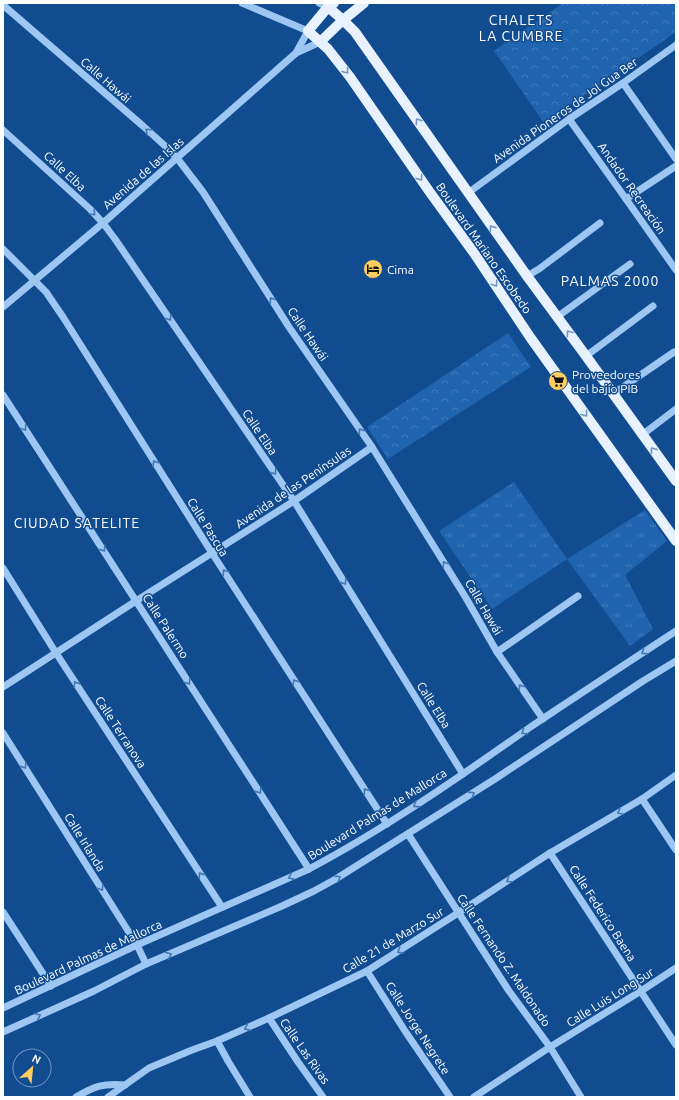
<svg xmlns="http://www.w3.org/2000/svg" width="679" height="1100" viewBox="0 0 679 1100" font-family="Ubuntu,sans-serif">
<defs>
<pattern id="grass-tufts" width="24" height="20" patternUnits="userSpaceOnUse"><rect width="24" height="20" fill="#2064af"/><path d="M3 7l-1-3M5 7V3M7 7l1-3M15 17l-1-3M17 17v-4M19 17l1-3" fill="none" stroke="#417bbb"/></pattern>
<pattern id="forest-crowns" width="20" height="18" patternUnits="userSpaceOnUse"><rect width="20" height="18" fill="#2064af"/><path d="M2 6a3 3 0 1 1 6 0M12 15a3 3 0 1 1 6 0" fill="none" stroke="#417bbb"/></pattern>
</defs>
<rect width="100%" height="100%" fill="#114c91"/>
<polygon fill="url(#grass-tufts)" points="514,482 567,559 645,510 667,541 625,575 653,629 630,646 567,559 492,609 439,531"/>
<g fill="url(#forest-crowns)">
<polygon points="563,3 676,3 676,32 544,123 494,51"/>
<polygon points="508,333 531,367 388,459 367,427"/>
</g>
<g fill="none" stroke-linecap="round" stroke-linejoin="round">
<g stroke="#9dc6f3" stroke-width="7">
<polyline points="242,3 308,31 296,53"/>
<polyline points="319,3 328,7"/>
<polyline points="3,5 143,126 164,145 177,158 203,192 289,327 372,447 466,598 497,652 543,719"/>
<polyline points="623,83 676,159"/>
<polyline points="569,119 626,199 676,270"/>
<polyline points="3,130 90,209 103,223 115,239 294,501 463,774"/>
<polyline points="468,193 569,119 623,83 676,45"/>
<polyline points="626,199 676,166"/>
<polyline points="3,249 46,292 63,317 212,553 387,824"/>
<polyline points="527,276 539,269 600,223"/>
<polyline points="3,307 103,223 296,53 320,42"/>
<polyline points="557,317 630,264"/>
<polyline points="586,356 653,306"/>
<polyline points="613,394 674,352"/>
<polyline points="3,395 309,869"/>
<polyline points="642,435 676,409"/>
<polyline points="3,568 56,653 222,907"/>
<polyline points="497,652 578,596"/>
<polyline points="3,687 136,601 294,501 372,447"/>
<polyline points="3,733 137,945 146,964"/>
<polyline points="642,799 676,850"/>
<polyline points="408,834 509,991 550,1047 581,1097"/>
<polyline points="550,853 676,1045"/>
<polyline points="3,912 51,986"/>
<polyline points="367,971 405,1031 450,1097"/>
<path d="M3,1008L137,945L309,869C386,828 458,778 529,728C578,695 627,663 676,631"/>
<polyline points="269,1018 298,1062 323,1097"/>
<polyline points="3,1032 94,991 146,964 282,906 314,891 334,880 495,779 643,681 676,661"/>
<polyline points="217,1041 228,1061 250,1097"/>
<path d="M76,1097C95,1086 103,1083 125,1085"/>
<polyline points="108,1097 149,1068 192,1050 217,1041 269,1018 367,971 458,913 550,853 642,799 676,775"/>
<polyline points="474,1097 550,1047 641,991 676,968"/>
</g>
<g stroke="#e8f2ff" stroke-width="10">
<polyline points="334,3 328,7 308,31 328,49 350,77 429,191 474,253 530,337 676,541"/>
<polyline points="328,7 343,20 355,32 527,276 586,356 676,481"/>
<polyline points="320,42 343,20 364,3"/>
</g>
</g>
<defs><path id="oneway-chevron" d="M-2-3.5L2.5 0L-2 3.5" fill="none" stroke-width="1.6" stroke-linecap="round" stroke-linejoin="round"/></defs>
<g stroke="#7297c2">
<use href="#oneway-chevron" transform="translate(346 71) rotate(53)"/>
<use href="#oneway-chevron" transform="translate(418 121) rotate(-125)"/>
<use href="#oneway-chevron" transform="translate(420 178) rotate(55)"/>
<use href="#oneway-chevron" transform="translate(492 228) rotate(-125)"/>
<use href="#oneway-chevron" transform="translate(495 284) rotate(56)"/>
<use href="#oneway-chevron" transform="translate(569 333) rotate(-127)"/>
<use href="#oneway-chevron" transform="translate(585 414) rotate(54)"/>
<use href="#oneway-chevron" transform="translate(653 450) rotate(-126)"/>
</g>
<g stroke="#4277b3">
<use href="#oneway-chevron" transform="translate(148 131) rotate(-137)"/>
<use href="#oneway-chevron" transform="translate(93 213) rotate(46)"/>
<use href="#oneway-chevron" transform="translate(272 300) rotate(-123)"/>
<use href="#oneway-chevron" transform="translate(169 318) rotate(56)"/>
<use href="#oneway-chevron" transform="translate(24 428) rotate(57)"/>
<use href="#oneway-chevron" transform="translate(361 431) rotate(-125)"/>
<use href="#oneway-chevron" transform="translate(155 463) rotate(-122)"/>
<use href="#oneway-chevron" transform="translate(274 472) rotate(56)"/>
<use href="#oneway-chevron" transform="translate(103 549) rotate(57)"/>
<use href="#oneway-chevron" transform="translate(445 564) rotate(-122)"/>
<use href="#oneway-chevron" transform="translate(225 572) rotate(-123)"/>
<use href="#oneway-chevron" transform="translate(344 582) rotate(58)"/>
<use href="#oneway-chevron" transform="translate(644 652) rotate(146)"/>
<use href="#oneway-chevron" transform="translate(188 682) rotate(57)"/>
<use href="#oneway-chevron" transform="translate(295 682) rotate(-123)"/>
<use href="#oneway-chevron" transform="translate(76 684) rotate(-123)"/>
<use href="#oneway-chevron" transform="translate(521 687) rotate(-124)"/>
<use href="#oneway-chevron" transform="translate(524 732) rotate(146)"/>
<use href="#oneway-chevron" transform="translate(24 766) rotate(58)"/>
<use href="#oneway-chevron" transform="translate(259 791) rotate(57)"/>
<use href="#oneway-chevron" transform="translate(366 791) rotate(-123)"/>
<use href="#oneway-chevron" transform="translate(472 794) rotate(-32)"/>
<use href="#oneway-chevron" transform="translate(416 805) rotate(147)"/>
<use href="#oneway-chevron" transform="translate(620 812) rotate(150)"/>
<use href="#oneway-chevron" transform="translate(201 875) rotate(-123)"/>
<use href="#oneway-chevron" transform="translate(291 877) rotate(156)"/>
<use href="#oneway-chevron" transform="translate(338 878) rotate(-31)"/>
<use href="#oneway-chevron" transform="translate(509 880) rotate(147)"/>
<use href="#oneway-chevron" transform="translate(101 888) rotate(58)"/>
<use href="#oneway-chevron" transform="translate(400 951) rotate(147)"/>
<use href="#oneway-chevron" transform="translate(169 955) rotate(-23)"/>
<use href="#oneway-chevron" transform="translate(38 1016) rotate(-25)"/>
<use href="#oneway-chevron" transform="translate(247 1028) rotate(156)"/>
</g>
<defs>
<g id="hotel-disc" transform="scale(1)"><circle r="9.5" fill="#ffcd5e" stroke="#114c91"/><path d="M-6-4.5h1.5V1H6V5H4.5V3h-9V5H-6ZM-4 0a1.8 1.8 0 1 1 3.6 0ZM.5 0V-2.5h3Q6-2.5 6 0Z" fill="#111"/></g>
<g id="supermarket-disc" transform="scale(1)"><circle r="9.5" fill="#ffcd5e" stroke="#114c91"/><path d="M-6-5.5h2.5l.6 2H6L4.5 2H-2.5L-4.4-4H-6ZM-1.5 3.2a1.3 1.3 0 1 0 .1 0ZM3 3.2a1.3 1.3 0 1 0 .1 0Z" fill="#111"/></g>
</defs>
<g fill-rule="evenodd">
<use href="#hotel-disc" x="373" y="269"/>
<use href="#supermarket-disc" x="558" y="381"/>
</g>
<g text-anchor="middle" dominant-baseline="central" stroke-width="3" stroke-linejoin="round" paint-order="stroke">
<g font-size="12" fill="#fff" stroke="#114c91">
<text transform="translate(106 80) rotate(41)">Calle Hawái</text>
<text transform="translate(565 110) rotate(-35)">Avenida Pioneros de Jol Gua Ber</text>
<text transform="translate(65 171) rotate(43)">Calle Elba</text>
<text transform="translate(143 173) rotate(-41)">Avenida de las Islas</text>
<text transform="translate(632 188) rotate(55)">Andador Recreación</text>
<text transform="translate(484 248) rotate(55)">Boulevard Mariano Escobedo</text>
<text transform="translate(308 334) rotate(56)">Calle Hawái</text>
<text transform="translate(260 432) rotate(56)">Calle Elba</text>
<text transform="translate(293 487) rotate(-34)">Avenida de las Penínsulas</text>
<text transform="translate(208 527) rotate(58)">Calle Pascua</text>
<text transform="translate(484 607) rotate(60)">Calle Hawái</text>
<text transform="translate(166 626) rotate(57)">Calle Palermo</text>
<text transform="translate(434 705) rotate(58)">Calle Elba</text>
<text transform="translate(121 732) rotate(57)">Calle Terranova</text>
<text transform="translate(377 814) rotate(-32)">Boulevard Palmas de Mallorca</text>
<text transform="translate(85 842) rotate(58)">Calle Irlanda</text>
<text transform="translate(603 913) rotate(57)">Calle Federico Baena</text>
<text transform="translate(393 940) rotate(-31)">Calle 21 de Marzo Sur</text>
<text transform="translate(88 957) rotate(-25)">Boulevard Palmas de Mallorca</text>
<text transform="translate(504 960) rotate(56)">Calle Fernando Z. Maldonado</text>
<text transform="translate(610 997) rotate(-32)">Calle Luis Long Sur</text>
<text transform="translate(418 1028) rotate(57)">Calle Jorge Negrete</text>
<text transform="translate(305 1051) rotate(55)">Calle Las Rivas</text>
</g>
<g font-size="12" fill="#fff" stroke="#114c91" text-anchor="start">
<text x="387" y="269">Cima</text>
<text x="572" y="374">Proveedores<tspan x="572" dy="14">del bajío PIB</tspan></text>
</g>
<g font-size="14" letter-spacing="1" fill="#fff" stroke="#114c91">
<text x="521" y="20">CHALETS<tspan x="521" dy="16">LA CUMBRE</tspan></text>
<text x="610" y="281">PALMAS 2000</text>
<text x="77" y="523">CIUDAD SATELITE</text>
</g>
</g>
<rect width="679" height="1100" fill="none" stroke="#ffffff" stroke-width="8"/>
<g transform="translate(32 1068) rotate(27)"><circle r="19" fill="#114c91" stroke="#7094bd"/>
<path d="M0-3L7 15L0 10L-7 15Z" fill="#ffcd5e"/>
<text y="-6" font-size="11" font-weight="bold" text-anchor="middle" fill="#ffffff">N</text>
</g>
</svg>
